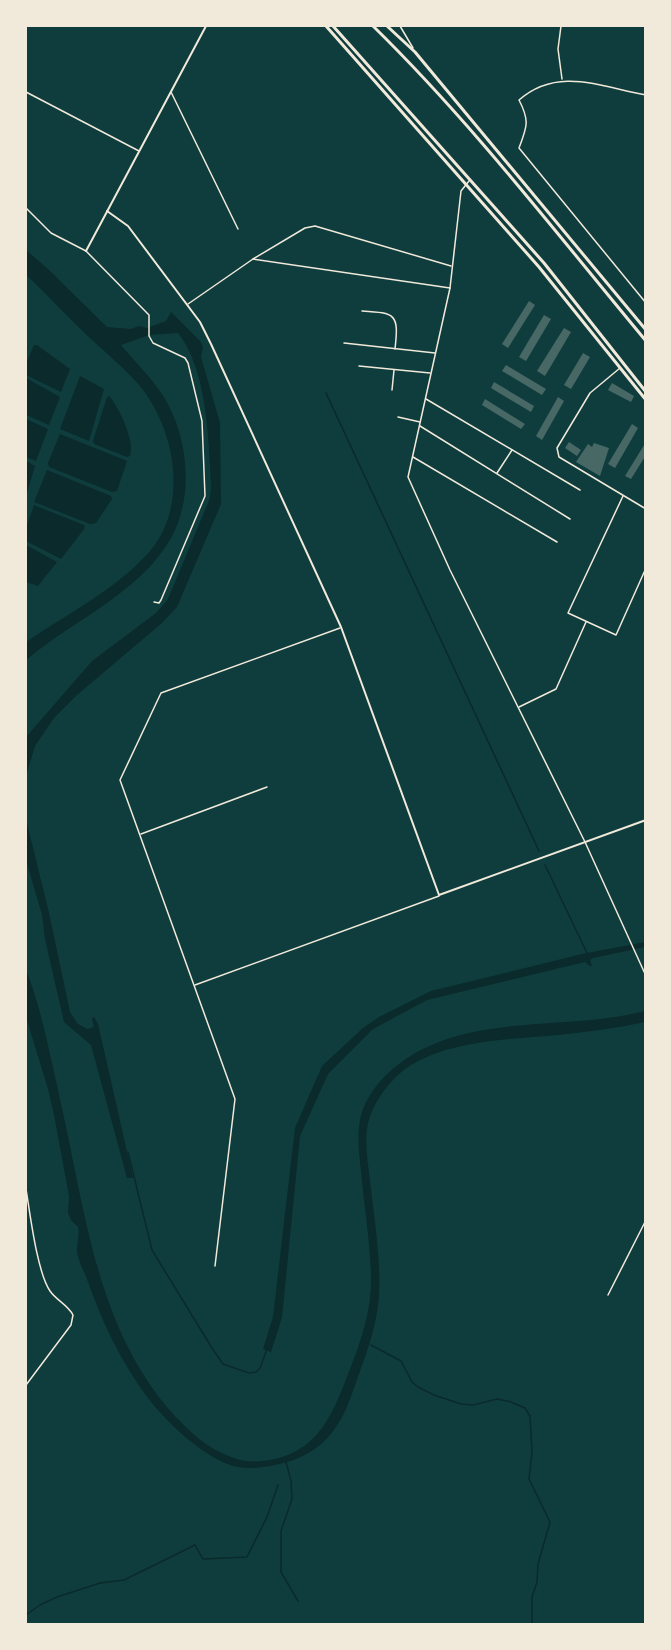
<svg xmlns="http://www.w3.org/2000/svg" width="671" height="1650" viewBox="0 0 671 1650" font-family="Karla,sans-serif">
<rect width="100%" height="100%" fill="#0f3d3e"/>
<g fill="#0a2a2b">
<path d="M26,250L47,268L107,327L131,329L139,326L147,328L166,321L171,312L201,342L203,347L201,357L220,423L221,504L177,607L162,623L77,695L54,718L35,746L26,776V737L92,661L156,613L168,599L210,498L211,487C209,441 207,369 178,333L149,335L121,345C135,362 150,376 162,394C188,434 195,495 171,538C160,557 146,572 129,586C97,613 58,633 26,660V642C68,613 116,590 150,551C188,506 176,434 143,390C128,371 108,355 91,339C68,318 48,295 26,275Z"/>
<polygon points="34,345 37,345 70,369 61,392 26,375 26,364"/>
<polygon points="80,376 104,389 89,441 60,429"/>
<polygon points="26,378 60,397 49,425 26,415"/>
<path d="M109,396C119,407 135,441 130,456L127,457L94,444L93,441L107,397Z"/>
<polygon points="26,419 48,429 36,461 26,457"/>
<polygon points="60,434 127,461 117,491 112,492 49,467 48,463"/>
<polygon points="26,461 35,466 26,496"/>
<polygon points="47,470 111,496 112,499 96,523 90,524 34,502"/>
<polygon points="34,505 84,525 85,528 61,559 26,541 26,528"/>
<polygon points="26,545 57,562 38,586 26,582"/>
<polygon points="26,819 49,913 70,1012 78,1024 87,1029 94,1027 92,1019 94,1017 98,1024 133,1178 127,1178 91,1045 64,1022 45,939 42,915 26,860"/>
<polygon points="645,942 645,947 593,958 590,960 592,966 590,966 585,962 427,1000 373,1029 328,1074 300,1136 282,1317 271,1352 263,1349 273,1317 295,1128 322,1066 363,1028 379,1017 431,991 582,954"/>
<path d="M26,970C38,1000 45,1032 52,1063C60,1099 68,1135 75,1171C93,1259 112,1346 174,1415C190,1432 208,1449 231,1457C245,1463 260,1462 275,1459C321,1449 335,1408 350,1369C362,1338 372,1309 371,1275C370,1240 364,1206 361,1171C359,1155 357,1136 360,1120C363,1103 374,1087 386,1075C454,1009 560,1033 645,1011V1022C617,1028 587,1032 558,1035C508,1040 431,1040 394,1079C382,1091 372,1107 368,1123C364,1142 368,1162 370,1181C374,1218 381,1257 379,1295C377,1329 364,1359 353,1391C338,1435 316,1459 269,1466C259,1468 248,1469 238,1467C208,1462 166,1422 148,1398C121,1362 103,1324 88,1282C85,1273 79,1263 77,1253C76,1244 80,1236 78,1227L71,1220L68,1213L69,1196L54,1115L48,1089L26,1017Z"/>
</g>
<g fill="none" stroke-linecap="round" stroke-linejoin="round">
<g stroke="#0a2a2b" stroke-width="1.5">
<polyline points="326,393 539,851"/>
<polyline points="545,865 587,953"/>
<polyline points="128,1152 152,1250 212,1348 223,1364 249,1373 256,1372 260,1368 267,1349"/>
<polyline points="371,1345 401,1361 412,1382 418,1387 434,1395 461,1404 473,1405 497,1399 511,1402 525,1408 530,1416 532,1452 529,1479 550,1522 538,1564 537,1582 532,1597 532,1624"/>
<polyline points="286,1462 291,1481 292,1499 281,1531 281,1572 298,1601"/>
<polyline points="26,1615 40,1605 57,1597 100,1583 124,1580 195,1545 203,1559 247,1557 267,1517 278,1485"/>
</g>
</g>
<g fill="#486865">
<polygon points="529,301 535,305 508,348 502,344"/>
<polygon points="544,315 551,319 526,361 519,357"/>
<polygon points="564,328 571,332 545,376 537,371"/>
<polygon points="583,353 590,357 571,389 564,385"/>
<polygon points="506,365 546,389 542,395 502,371"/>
<polygon points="494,382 534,406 531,412 491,388"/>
<polygon points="612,383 634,396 631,402 608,390"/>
<polygon points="558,397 564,401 542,440 536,436"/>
<polygon points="485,399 525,424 521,429 482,405"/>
<polygon points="632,424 638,428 615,468 608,464"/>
<polygon points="569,442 581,450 577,456 565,448"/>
<polygon points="646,442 646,455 631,479 625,476"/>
<polygon points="594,443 609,448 600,476 576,462 588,444 592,447"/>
</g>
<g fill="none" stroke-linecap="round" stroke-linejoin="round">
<g stroke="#f1e9da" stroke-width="1.5">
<polyline points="400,26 413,48"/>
<polyline points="561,26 558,49 562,79"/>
<polyline points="26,92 139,151"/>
<polyline points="171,92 238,229"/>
<path d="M646,95C601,87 558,66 519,100C530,121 527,127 519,148L646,303"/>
<polyline points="469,181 461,191 450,288 408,477 450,570 585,842 646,976"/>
<polyline points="26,208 51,233 86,251 149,315 149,336 153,343 185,358 188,363 202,421 205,496 161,600 159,603 154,602"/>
<polyline points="253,259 450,288"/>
<polyline points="188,304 253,259 305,228 315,226 451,266"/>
<path d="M362,311C396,313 399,314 395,349"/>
<polyline points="344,343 435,353"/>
<polyline points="359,366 430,373"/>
<polyline points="620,368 590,393 557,448 559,457 646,509"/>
<polyline points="392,390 394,370"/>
<polyline points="426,399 580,490"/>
<polyline points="398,417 420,422"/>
<polyline points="420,426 570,519"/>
<polyline points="413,457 557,542"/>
<polyline points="497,473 512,450"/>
<polyline points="623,496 568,613 616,635 646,568"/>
<polyline points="519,707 556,689 586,622"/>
<polyline points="141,834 267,787"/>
<polyline points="195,985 439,896"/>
<path d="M26,1189C30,1213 37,1272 50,1291C56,1300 68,1305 73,1315L71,1325L26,1385"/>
<polyline points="215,1266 235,1099 120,780 161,693 340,628"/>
<polyline points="608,1295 646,1220"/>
</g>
<g stroke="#f1e9da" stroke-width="2">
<polyline points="107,211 128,226 200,322 211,344 341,627 439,895 646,820"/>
<polyline points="86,251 206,26"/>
</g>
<g stroke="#f1e9da" stroke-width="3">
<polyline points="326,26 539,267 646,400"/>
<polyline points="333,26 544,263 646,392"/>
</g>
<g stroke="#f1e9da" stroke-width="3">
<path d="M373,26C472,123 557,234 646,341"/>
<polyline points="387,26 415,52 646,330"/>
</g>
</g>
<rect width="671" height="1650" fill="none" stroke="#f1e9da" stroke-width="54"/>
</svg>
